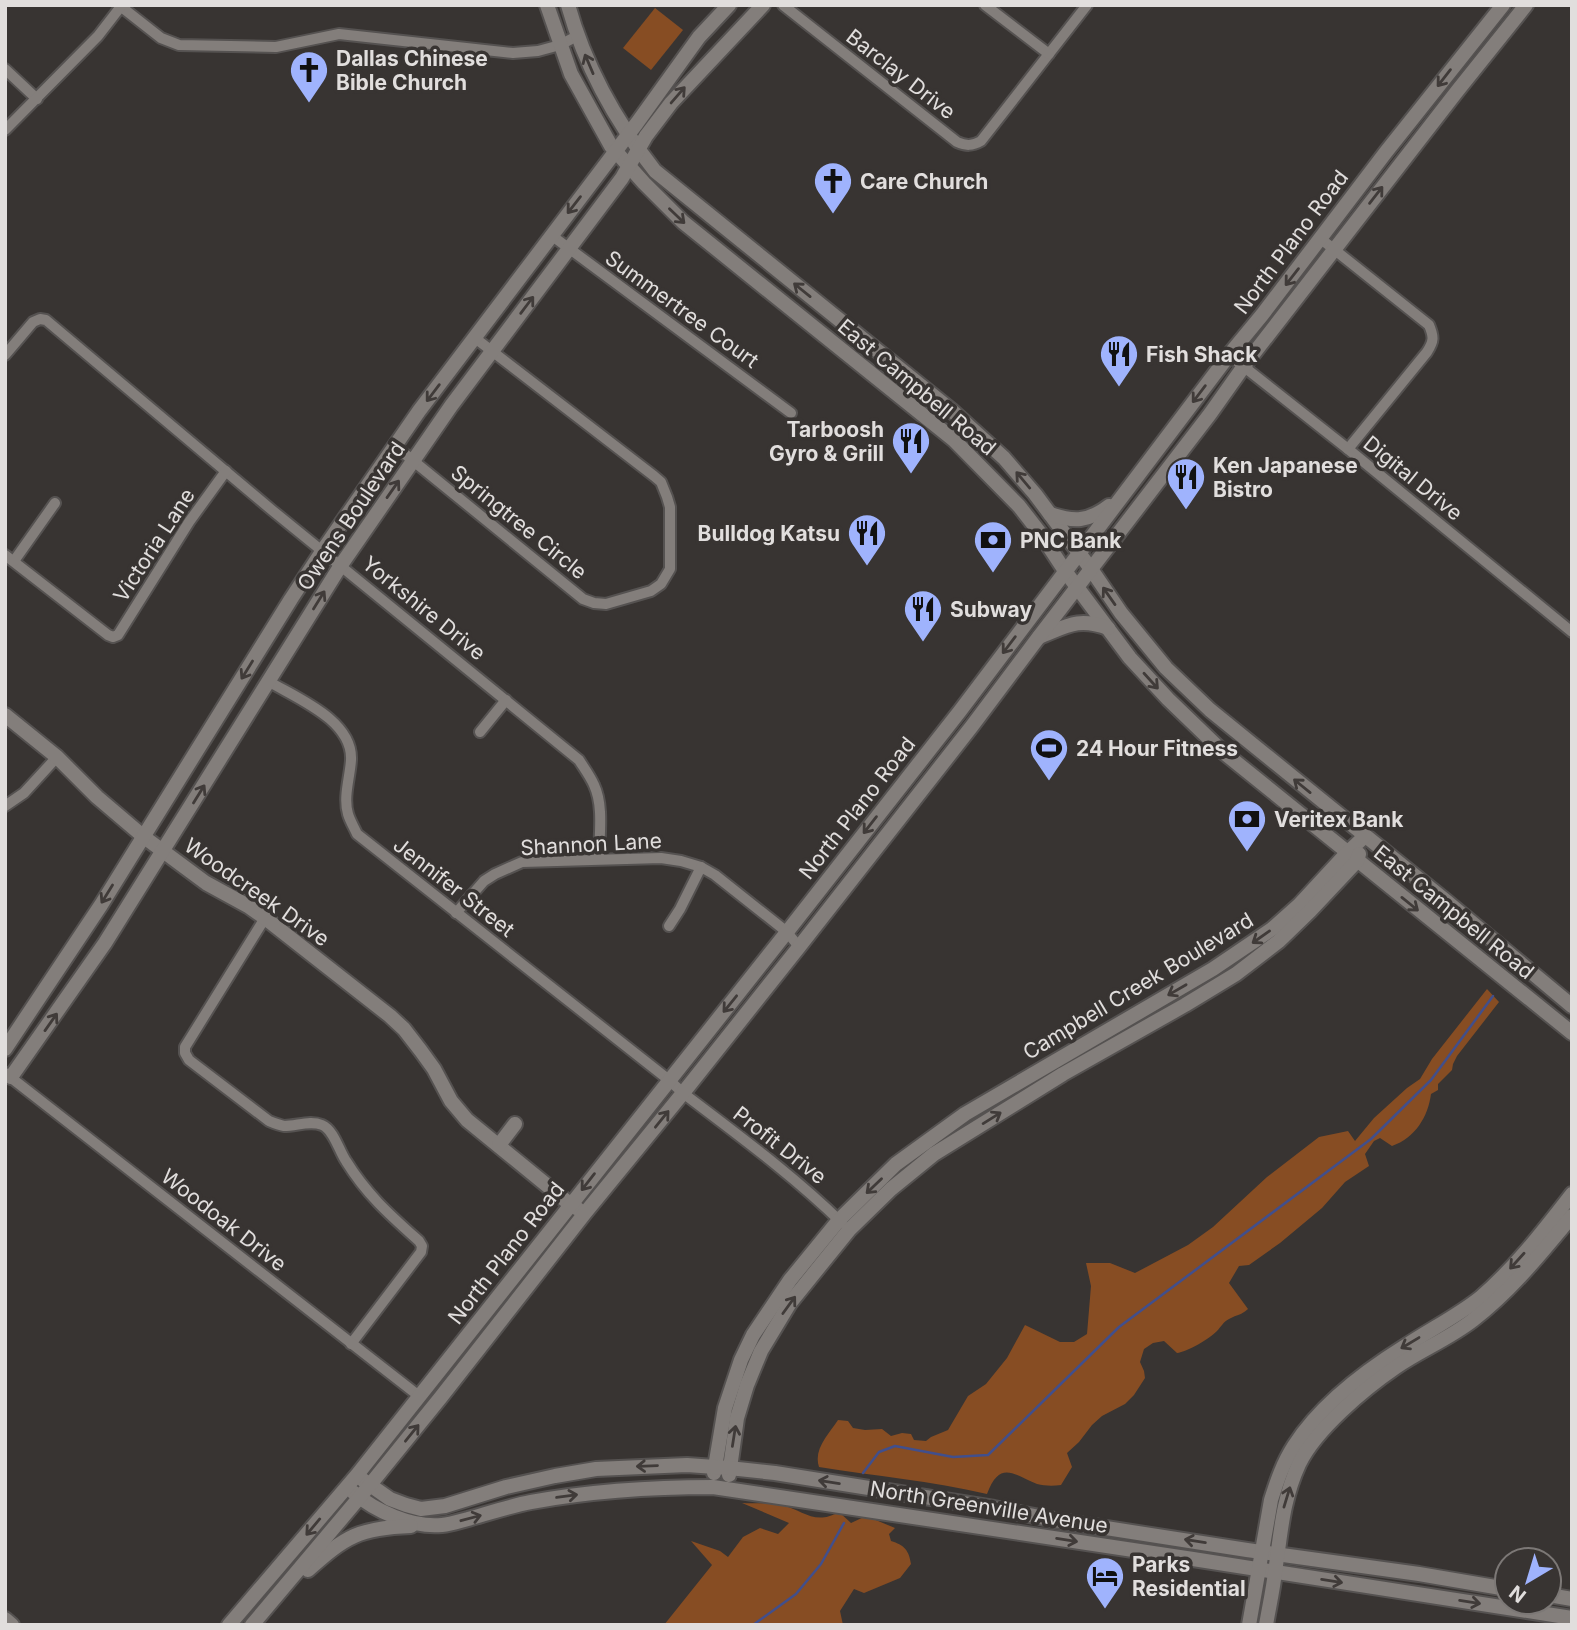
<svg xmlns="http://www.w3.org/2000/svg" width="1577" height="1630" viewBox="0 0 1577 1630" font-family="Inter,sans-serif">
<rect width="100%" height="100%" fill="#383432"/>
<g fill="#874d23">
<polygon points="655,8 683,30 651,70 623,48"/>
<path d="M1487,989L1499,1002L1457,1056L1453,1064L1452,1070L1438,1084V1090L1431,1094C1428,1117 1415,1138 1392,1146L1380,1138L1374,1141L1365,1154L1369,1166L1345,1182L1322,1208L1280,1243L1249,1265L1239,1266L1229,1283L1248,1309C1240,1316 1238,1314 1229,1319C1223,1322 1221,1327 1217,1331C1209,1339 1187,1352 1177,1353L1164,1341L1153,1343L1144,1349L1140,1362L1144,1371L1145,1378L1134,1395L1125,1404L1102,1416L1092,1425L1079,1442L1067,1453L1072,1467L1061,1485C1053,1486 1045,1486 1037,1484C1014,1475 1000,1459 987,1494C931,1481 875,1476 819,1467C813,1449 829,1434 838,1420L848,1421L853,1428L865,1430L882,1429L891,1436L902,1433L911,1434L914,1440L926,1441L931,1437L948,1430L968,1396L986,1384L1007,1358L1025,1325L1060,1342H1074L1087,1334L1091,1286L1086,1263H1110L1135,1273L1188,1245L1213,1227L1267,1177L1319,1137L1348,1131L1355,1141L1374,1118L1407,1088L1420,1079L1432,1059Z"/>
<path d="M742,1503C755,1504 770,1502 781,1505C804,1510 814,1526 839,1512L851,1523L866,1516L895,1528L889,1534L891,1541C904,1545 909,1550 911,1564L900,1578L864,1593L854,1589L840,1611L843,1625H664L712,1565L691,1541L720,1551L728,1557L743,1537L760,1528L778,1534L789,1523Z"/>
</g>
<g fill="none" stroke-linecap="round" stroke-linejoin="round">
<g stroke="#414f8c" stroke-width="2.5">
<polyline points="863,1473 879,1452 895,1446 953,1457 988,1455 1119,1327 1371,1139 1431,1080 1493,996"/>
<polyline points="753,1625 796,1594 821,1564 844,1523"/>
</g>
<g stroke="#555251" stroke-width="14">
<g id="street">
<polyline points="119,5 161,38 179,45 276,47 339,34 513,53 538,51 560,45 577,36"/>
<path d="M783,5L957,142C966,146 972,146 981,141L1087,5"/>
<polyline points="985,5 1049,54"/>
<polyline points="5,69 37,99"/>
<polyline points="5,130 98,36 122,5"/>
<polyline points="551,235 791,413"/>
<path d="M1321,239L1429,325C1434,337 1434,341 1427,352L1348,449"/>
<path d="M5,355L33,322L40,319L46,320L273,511L579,760C584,768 590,776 594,785C604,806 599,836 599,859"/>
<polyline points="1229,355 1348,449 1572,632"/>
<polyline points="395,446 583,599 594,603 606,604 651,591 661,584 670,569 670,507 667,497 661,482 654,476 475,338"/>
<polyline points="5,555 108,635 113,637 118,635 189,522 226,471"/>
<polyline points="14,561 55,503"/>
<path d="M268,681C296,698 353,720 351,760C350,777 343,797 348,814C350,821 354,827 357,834L669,1080L683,1093C738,1135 793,1175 842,1223"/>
<polyline points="480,732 506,700"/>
<polyline points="5,806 24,793 57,757"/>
<polyline points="456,913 484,881 495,874 522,862 661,858 681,861 701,867 715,875 787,932 799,947"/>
<path d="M265,918L185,1047V1053L189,1060L269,1121C274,1123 279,1125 284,1126C297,1126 310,1120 322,1125C334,1130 339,1151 346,1161C367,1195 390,1215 419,1241L422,1246L421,1252L351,1344"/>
<polyline points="669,926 680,909 701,867"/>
<polyline points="5,1073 419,1396"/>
</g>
</g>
<g stroke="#555251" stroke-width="18">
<g id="secondary">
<polyline points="547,5 571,74 611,146 644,183 683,222 954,440 1019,506 1040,533 1065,571 1130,658 1168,699 1222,751 1572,1033"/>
<path d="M568,5C585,66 616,122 655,171L951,410L1004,458L1035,494L1091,569L1121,613L1166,668L1210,710L1446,901L1572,1006"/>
<path d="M1050,514C1074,522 1088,522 1109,506"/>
<path d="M1039,637C1067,626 1078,617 1108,628"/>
<polyline points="5,715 57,757 97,797 144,837 206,883 248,906 265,918 390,1016 404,1029 421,1051 434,1069 451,1101 467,1120 571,1205 578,1209"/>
<polyline points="5,1049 101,905 291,599 323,550 419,411 637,123 699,37 729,5"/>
<polyline points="11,1077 105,943 341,565 413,461 451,406 622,178 646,136 671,103 763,5"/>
<polyline points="499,1145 515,1124"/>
<polyline points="714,1473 725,1408 741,1360 753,1335 790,1280 839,1220 896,1164 965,1114 1213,969 1272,929 1299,905 1347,853 1365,836"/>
<polyline points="729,1475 737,1418 747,1385 761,1351 790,1303 849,1230 891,1189 934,1154 1063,1074 1185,1005 1236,974 1279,941 1310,911 1357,861 1359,854"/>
<polyline points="363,1480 390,1499 406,1505 421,1509 445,1506 506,1487 555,1476 596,1469 687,1465 729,1468 775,1473 994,1508 1055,1520 1247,1550 1419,1574 1507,1589"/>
<path d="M353,1492C375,1511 412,1528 442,1525C451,1524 460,1521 468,1519C489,1513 510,1506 531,1502C591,1491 651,1487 713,1487L1193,1559L1572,1618"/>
<path d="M308,1570C346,1536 359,1528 411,1526"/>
<polyline points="1549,1595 1572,1599"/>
<polyline points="5,1619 12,1625"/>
<polyline points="229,1625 357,1475 787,932 960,711 1229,355 1262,315 1386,152 1503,5"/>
<polyline points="252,1625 369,1486 441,1397 585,1213 683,1093 799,947 972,726 1038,638 1210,414 1244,366 1458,90 1526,5"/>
<path d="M1249,1625L1271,1500C1277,1481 1283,1463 1294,1446C1319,1407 1364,1372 1404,1347C1429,1330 1456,1317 1480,1298C1515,1268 1544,1230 1572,1194"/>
<path d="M1266,1625C1269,1607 1273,1590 1275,1572C1281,1533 1282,1501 1299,1464C1316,1429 1364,1389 1396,1367C1421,1350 1450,1338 1473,1320C1512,1290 1541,1253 1572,1216"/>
</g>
</g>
<use href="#street" stroke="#837e7b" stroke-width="10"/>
<use href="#secondary" stroke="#837e7b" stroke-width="14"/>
</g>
<defs><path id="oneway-shaft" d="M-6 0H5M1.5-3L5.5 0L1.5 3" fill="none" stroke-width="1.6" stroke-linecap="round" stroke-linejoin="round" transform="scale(1.75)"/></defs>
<g stroke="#403b39">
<use href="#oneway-shaft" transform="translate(589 64) rotate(-113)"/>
<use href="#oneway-shaft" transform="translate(1444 78) rotate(128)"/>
<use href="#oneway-shaft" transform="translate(678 95) rotate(-49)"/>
<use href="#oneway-shaft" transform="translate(1376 195) rotate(-52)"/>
<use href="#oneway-shaft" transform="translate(574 205) rotate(128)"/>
<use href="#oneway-shaft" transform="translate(677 216) rotate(44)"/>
<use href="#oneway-shaft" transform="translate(1292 277) rotate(128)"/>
<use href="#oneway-shaft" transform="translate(802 290) rotate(-141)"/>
<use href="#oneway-shaft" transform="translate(527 305) rotate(-53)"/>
<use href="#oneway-shaft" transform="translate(433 393) rotate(127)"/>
<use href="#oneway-shaft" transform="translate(1199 394) rotate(127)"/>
<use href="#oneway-shaft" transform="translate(1023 480) rotate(-130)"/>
<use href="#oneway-shaft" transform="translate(393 489) rotate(-55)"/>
<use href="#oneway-shaft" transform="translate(1109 596) rotate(-125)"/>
<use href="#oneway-shaft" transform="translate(319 600) rotate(-58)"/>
<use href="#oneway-shaft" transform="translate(1009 645) rotate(127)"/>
<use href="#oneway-shaft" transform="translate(247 670) rotate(122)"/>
<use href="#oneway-shaft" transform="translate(1151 681) rotate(48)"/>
<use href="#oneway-shaft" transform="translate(1302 786) rotate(-141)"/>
<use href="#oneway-shaft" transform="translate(199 794) rotate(-58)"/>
<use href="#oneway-shaft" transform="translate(870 825) rotate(128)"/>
<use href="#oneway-shaft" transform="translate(107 894) rotate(122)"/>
<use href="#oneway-shaft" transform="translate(1410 904) rotate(39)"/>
<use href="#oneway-shaft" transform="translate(1261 937) rotate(145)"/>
<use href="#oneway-shaft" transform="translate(1177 990) rotate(150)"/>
<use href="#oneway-shaft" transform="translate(730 1004) rotate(129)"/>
<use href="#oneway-shaft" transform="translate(51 1022) rotate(-55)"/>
<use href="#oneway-shaft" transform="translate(992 1118) rotate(-32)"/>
<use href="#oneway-shaft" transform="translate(662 1119) rotate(-51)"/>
<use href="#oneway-shaft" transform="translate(588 1182) rotate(128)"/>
<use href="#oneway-shaft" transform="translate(874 1186) rotate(136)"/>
<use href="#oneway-shaft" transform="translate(1517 1261) rotate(132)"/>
<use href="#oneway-shaft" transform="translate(789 1305) rotate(-54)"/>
<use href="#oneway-shaft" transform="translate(1410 1343) rotate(149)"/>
<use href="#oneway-shaft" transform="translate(412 1433) rotate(-51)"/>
<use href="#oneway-shaft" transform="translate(734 1436) rotate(-81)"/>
<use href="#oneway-shaft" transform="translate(647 1466) rotate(178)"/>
<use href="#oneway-shaft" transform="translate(829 1482) rotate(-171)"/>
<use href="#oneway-shaft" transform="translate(567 1496) rotate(-8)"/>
<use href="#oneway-shaft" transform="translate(1287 1497) rotate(-73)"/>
<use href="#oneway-shaft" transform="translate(471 1518) rotate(-15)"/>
<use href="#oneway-shaft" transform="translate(313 1527) rotate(130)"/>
<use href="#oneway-shaft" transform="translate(1067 1540) rotate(9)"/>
<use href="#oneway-shaft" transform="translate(1195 1541) rotate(-171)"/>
<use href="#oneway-shaft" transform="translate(1332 1581) rotate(9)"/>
<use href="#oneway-shaft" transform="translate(1470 1602) rotate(9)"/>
</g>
<defs>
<g id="church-pin" transform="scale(2.0125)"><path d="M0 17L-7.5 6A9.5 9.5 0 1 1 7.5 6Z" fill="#9fb3fd" stroke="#383432"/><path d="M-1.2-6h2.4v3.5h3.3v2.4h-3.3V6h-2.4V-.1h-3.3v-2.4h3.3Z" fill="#111"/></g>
<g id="restaurant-pin" transform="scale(2.0125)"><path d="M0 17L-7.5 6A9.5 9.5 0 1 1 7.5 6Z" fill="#9fb3fd" stroke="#383432"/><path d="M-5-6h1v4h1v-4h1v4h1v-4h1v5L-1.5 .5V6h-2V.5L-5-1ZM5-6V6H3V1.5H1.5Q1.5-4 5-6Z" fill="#111"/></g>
<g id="bank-pin" transform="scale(2.0125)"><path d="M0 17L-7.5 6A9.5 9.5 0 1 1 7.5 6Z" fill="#9fb3fd" stroke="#383432"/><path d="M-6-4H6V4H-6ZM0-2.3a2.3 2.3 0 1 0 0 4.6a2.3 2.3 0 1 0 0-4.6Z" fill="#111"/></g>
<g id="stadium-pin" transform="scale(2.0125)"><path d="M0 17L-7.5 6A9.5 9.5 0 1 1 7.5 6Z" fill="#9fb3fd" stroke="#383432"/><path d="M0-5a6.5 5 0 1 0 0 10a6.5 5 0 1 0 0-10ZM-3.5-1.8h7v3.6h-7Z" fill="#111"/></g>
<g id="hotel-pin" transform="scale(2.0125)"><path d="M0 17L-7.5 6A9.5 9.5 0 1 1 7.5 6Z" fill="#9fb3fd" stroke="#383432"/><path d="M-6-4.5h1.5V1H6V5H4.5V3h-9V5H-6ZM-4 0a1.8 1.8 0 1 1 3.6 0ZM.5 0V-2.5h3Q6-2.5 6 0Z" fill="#111"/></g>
</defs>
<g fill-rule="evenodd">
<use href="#church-pin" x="309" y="70"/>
<use href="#church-pin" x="833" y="181"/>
<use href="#restaurant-pin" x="1119" y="354"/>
<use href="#restaurant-pin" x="911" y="441"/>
<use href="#restaurant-pin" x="1186" y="477"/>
<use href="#restaurant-pin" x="867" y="533"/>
<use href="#bank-pin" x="993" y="540"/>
<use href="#restaurant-pin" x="923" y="609"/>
<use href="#stadium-pin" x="1049" y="748"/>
<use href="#bank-pin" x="1247" y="819"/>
<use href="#hotel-pin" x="1105" y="1576"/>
</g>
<g text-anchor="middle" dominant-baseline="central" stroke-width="7" stroke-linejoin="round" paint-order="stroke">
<g font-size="21" font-weight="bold" fill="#e1dedd" stroke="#383432" text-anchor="start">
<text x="336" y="58">Dallas Chinese<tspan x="336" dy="24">Bible Church</tspan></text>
<text x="860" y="181">Care Church</text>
<text x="1146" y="354">Fish Shack</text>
<text x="884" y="429" text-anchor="end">Tarboosh<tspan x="884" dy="24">Gyro &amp; Grill</tspan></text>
<text x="1213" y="465">Ken Japanese<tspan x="1213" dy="24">Bistro</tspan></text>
<text x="840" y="533" text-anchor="end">Bulldog Katsu</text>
<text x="1020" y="540">PNC Bank</text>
<text x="950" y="609">Subway</text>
<text x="1076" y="748">24 Hour Fitness</text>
<text x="1274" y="819">Veritex Bank</text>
<text x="1132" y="1564">Parks<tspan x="1132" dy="24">Residential</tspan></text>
</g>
<g font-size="21" fill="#e1dedd" stroke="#383432">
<text transform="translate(901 74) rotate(38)">Barclay Drive</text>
<text transform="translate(1291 242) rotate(-53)">North Plano Road</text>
<text transform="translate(682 309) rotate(36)">Summertree Court</text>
<text transform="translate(917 387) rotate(40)">East Campbell Road</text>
<text transform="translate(1413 478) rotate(39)">Digital Drive</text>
<text transform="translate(351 516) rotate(-56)">Owens Boulevard</text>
<text transform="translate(519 522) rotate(39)">Springtree Circle</text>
<text transform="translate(154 545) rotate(-57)">Victoria Lane</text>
<text transform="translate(424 608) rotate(39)">Yorkshire Drive</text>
<text transform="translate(857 808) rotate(-52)">North Plano Road</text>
<text transform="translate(591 844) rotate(-3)">Shannon Lane</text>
<text transform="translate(454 887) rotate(38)">Jennifer Street</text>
<text transform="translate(257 892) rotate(35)">Woodcreek Drive</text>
<text transform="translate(1454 912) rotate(39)">East Campbell Road</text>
<text transform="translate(1138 986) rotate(-31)">Campbell Creek Boulevard</text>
<text transform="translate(780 1145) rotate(38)">Profit Drive</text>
<text transform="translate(224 1220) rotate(38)">Woodoak Drive</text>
<text transform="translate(506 1253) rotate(-52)">North Plano Road</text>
<text transform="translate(989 1507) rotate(9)">North Greenville Avenue</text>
</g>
</g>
<rect width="1577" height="1630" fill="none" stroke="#e1dedd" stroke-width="14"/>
<g transform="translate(1528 1581) rotate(218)"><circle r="33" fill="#383432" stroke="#7c7876" stroke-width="2"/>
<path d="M0-5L12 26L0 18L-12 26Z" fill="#9fb3fd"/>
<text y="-10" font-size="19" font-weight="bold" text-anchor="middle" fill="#e1dedd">N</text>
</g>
</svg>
